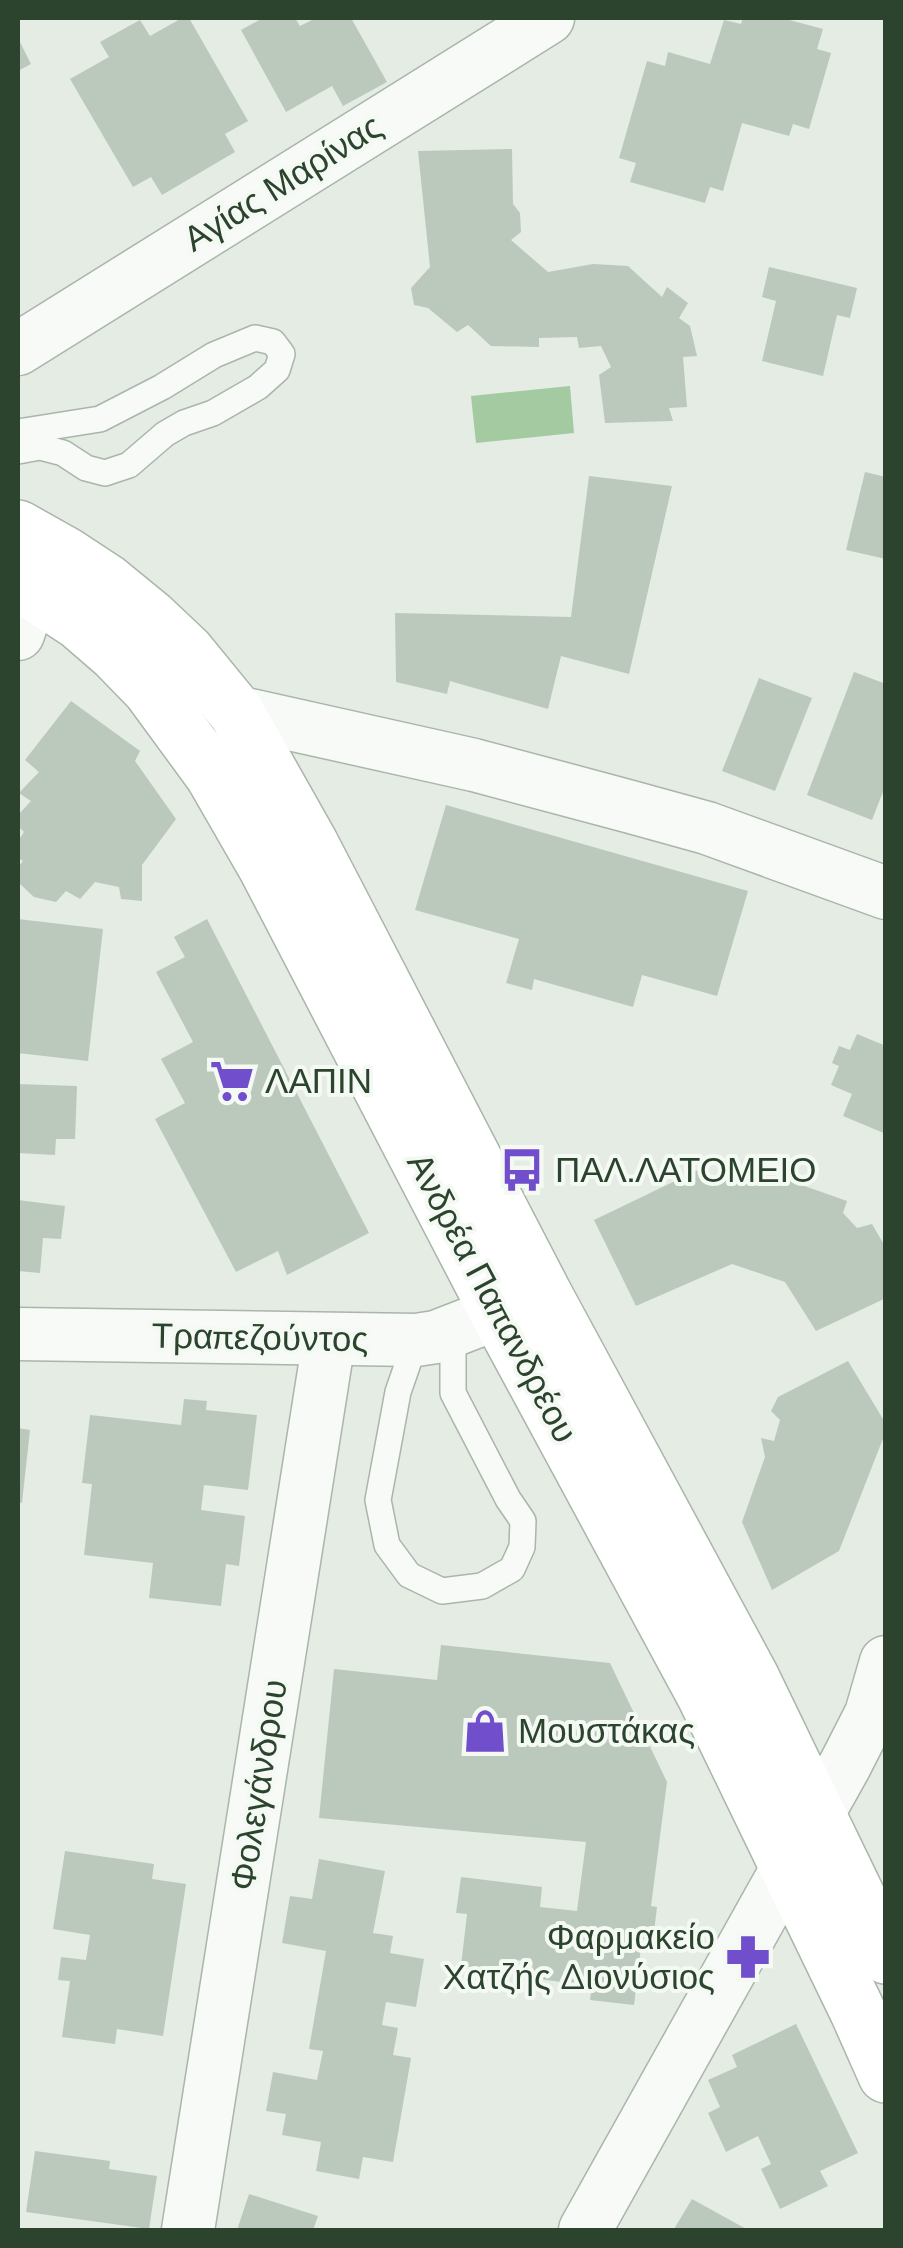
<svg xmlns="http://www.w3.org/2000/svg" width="903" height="2248" viewBox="0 0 903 2248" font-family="'Nunito Sans',sans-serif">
<rect width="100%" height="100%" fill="#e4ece4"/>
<polygon fill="#a3caa0" points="570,386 574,433 476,443 471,396"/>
<g fill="#bbc9bc">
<polygon points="182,18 189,18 248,121 225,134 235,152 162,195 151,177 133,187 70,79 109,57 100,42 140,20 150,36"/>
<polygon points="263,18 295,18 300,26 316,18 351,18 387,82 343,106 332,86 286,112 241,30"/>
<polygon points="743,18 782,18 823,29 817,49 831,53 809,129 793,124 789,136 742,123 723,191 710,187 705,203 630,182 636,163 619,158 647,61 665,66 668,52 710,64 724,20 741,24"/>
<polygon points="18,38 31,64 18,71"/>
<polygon points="512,149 513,204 520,213 521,232 511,240 548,272 593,264 628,266 662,297 667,287 688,303 679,318 690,326 697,356 683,357 687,407 669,408 673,421 605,423 599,375 611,367 601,346 579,348 577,337 539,338 539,347 491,346 468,325 457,332 428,308 414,305 411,288 430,267 418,151"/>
<polygon points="769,267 857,288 850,318 837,315 823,376 762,361 776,301 762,297"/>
<polygon points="865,472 886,477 886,559 846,550"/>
<polygon points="589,476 672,486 629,674 561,656 548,709 450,681 447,694 396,682 395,613 571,617"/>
<polygon points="854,672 886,684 886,784 872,820 807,795"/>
<polygon points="759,678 812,698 775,791 722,771"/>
<polygon points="71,701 140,751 135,761 176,819 142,865 142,901 121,899 119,887 95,882 80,899 66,891 56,902 34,897 18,882 18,867 23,861 18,858 18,841 24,832 18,826 18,815 31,801 19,793 39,772 25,760"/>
<polygon points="446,805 748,891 717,996 642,975 633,1007 534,979 532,990 506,983 519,939 415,910"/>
<polygon points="18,919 103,929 88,1061 18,1053"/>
<polygon points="207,919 369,1233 287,1275 278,1251 236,1272 155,1119 185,1103 161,1059 193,1042 156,972 185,957 174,937"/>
<polygon points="857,1034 886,1046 886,1134 843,1116 852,1094 831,1085 839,1066 832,1063 839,1046 850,1050"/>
<polygon points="18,1084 77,1086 75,1139 56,1139 55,1155 18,1153"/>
<polygon points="748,1166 847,1201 843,1213 857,1228 872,1224 886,1248 886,1298 816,1331 785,1282 732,1264 636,1306 594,1220 702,1168 712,1178 732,1174"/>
<polygon points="18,1200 65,1206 61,1239 43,1238 40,1273 18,1271"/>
<polygon points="848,1361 886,1424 886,1431 839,1551 772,1590 742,1522 765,1457 761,1438 774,1441 780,1420 771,1411 778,1397"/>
<polygon points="184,1399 207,1401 206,1410 257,1415 248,1490 204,1485 201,1510 245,1516 239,1566 226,1564 221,1606 149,1598 153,1563 84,1555 92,1484 82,1483 90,1415 181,1425"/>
<polygon points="18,1428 30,1430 22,1503 18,1502"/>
<polygon points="441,1645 610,1663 667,1782 651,1906 657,1907 653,1940 642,1939 634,2005 590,2000 592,1986 531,1978 533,1962 514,1960 512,1973 461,1966 467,1914 456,1913 461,1877 542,1887 540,1907 577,1911 586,1842 319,1818 334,1669 437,1680"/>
<polygon points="65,1851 154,1864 152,1879 186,1884 163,2036 117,2029 115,2044 62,2037 70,1981 58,1980 61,1957 86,1960 90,1935 53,1929"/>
<polygon points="319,1859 385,1871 373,1933 393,1936 390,1953 424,1959 416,2007 386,2002 382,2025 398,2028 393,2055 411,2058 393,2162 363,2157 359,2179 316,2171 321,2142 282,2135 286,2114 266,2111 273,2072 317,2080 323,2051 309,2049 326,1951 282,1943 290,1896 312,1899"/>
<polygon points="796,2024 858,2153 820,2171 828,2186 780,2209 761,2169 771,2164 758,2136 726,2152 708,2113 720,2107 708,2080 737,2067 732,2055"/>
<polygon points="35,2151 110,2161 109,2169 157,2176 149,2229 26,2212"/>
<polygon points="249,2194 318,2216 313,2230 237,2230"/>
<polygon points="692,2199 748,2230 674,2229"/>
</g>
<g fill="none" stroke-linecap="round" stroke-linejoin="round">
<g stroke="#a9b6a9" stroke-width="28">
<g id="lane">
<polyline points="18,432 100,419 162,387 214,355 255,338 273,342 282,354 277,370 258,387 213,413 184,423 165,434 129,465 105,473 86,468 63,453 40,447 18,451"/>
<polyline points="416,1340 398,1392 378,1500 387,1545 409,1575 442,1591 482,1586 512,1569 522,1547 523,1521 508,1499 453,1393 453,1331"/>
</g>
</g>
<g stroke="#a9b6a9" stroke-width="55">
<g id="street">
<polyline points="18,349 548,18"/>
<polyline points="18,634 33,591"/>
<polyline points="236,712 474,765 631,807 707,828 886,893"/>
<polyline points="18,1334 416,1340 436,1337 498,1313"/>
<polyline points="188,2230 329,1340"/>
<polyline points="585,2230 845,1765 871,1714 886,1662"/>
</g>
</g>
<g stroke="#a9b6a9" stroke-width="58">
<g id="secondary">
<polyline points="18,528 66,555 107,582 151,618 186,651 236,712 310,843 544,1294 751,1677 886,1956"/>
<polyline points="18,582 79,622 116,654 150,689 213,775 266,867 498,1313 705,1696 858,2012 886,2075"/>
</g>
</g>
<use href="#lane" stroke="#f7faf7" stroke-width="25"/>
<use href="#street" stroke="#f7faf7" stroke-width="52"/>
<use href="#secondary" stroke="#fff" stroke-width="55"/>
</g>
<defs>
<g id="supermarket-bare" transform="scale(3.45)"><path d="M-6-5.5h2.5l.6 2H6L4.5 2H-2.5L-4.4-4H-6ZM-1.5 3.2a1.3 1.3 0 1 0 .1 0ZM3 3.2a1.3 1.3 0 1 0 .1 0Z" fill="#714ecc" stroke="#f4f9f4" stroke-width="2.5" paint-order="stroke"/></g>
<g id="bus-bare" transform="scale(3.45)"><path d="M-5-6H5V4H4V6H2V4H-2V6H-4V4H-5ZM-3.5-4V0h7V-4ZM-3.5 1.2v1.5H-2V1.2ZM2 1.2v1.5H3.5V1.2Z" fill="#714ecc" stroke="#f4f9f4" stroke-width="2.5" paint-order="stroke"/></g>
<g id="shop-bare" transform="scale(3.45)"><path d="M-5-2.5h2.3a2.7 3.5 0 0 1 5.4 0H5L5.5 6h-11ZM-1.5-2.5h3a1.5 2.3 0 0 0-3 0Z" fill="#714ecc" stroke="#f4f9f4" stroke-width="2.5" paint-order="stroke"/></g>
<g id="pharmacy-bare" transform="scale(3.45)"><path d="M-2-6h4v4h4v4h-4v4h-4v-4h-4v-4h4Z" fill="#714ecc" stroke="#f4f9f4" stroke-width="2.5" paint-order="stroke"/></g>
</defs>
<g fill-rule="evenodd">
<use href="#supermarket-bare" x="232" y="1081"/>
<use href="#bus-bare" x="522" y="1170"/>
<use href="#shop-bare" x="485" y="1731"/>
<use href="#pharmacy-bare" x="748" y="1957"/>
</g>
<g text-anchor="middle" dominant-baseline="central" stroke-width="8" stroke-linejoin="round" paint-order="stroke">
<g font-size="35" fill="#2c442d" stroke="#f4f9f4">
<text transform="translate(283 183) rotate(-32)">Αγίας Μαρίνας</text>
<text transform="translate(492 1298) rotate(62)">Ανδρέα Παπανδρέου</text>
<text transform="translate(260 1338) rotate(1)">Τραπεζούντος</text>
<text transform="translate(259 1785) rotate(-81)">Φολεγάνδρου</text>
</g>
<g font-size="35" fill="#2c442d" stroke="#f4f9f4" text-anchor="start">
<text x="265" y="1081">ΛΑΠΙΝ</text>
<text x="555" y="1170">ΠΑΛ.ΛΑΤΟΜΕΙΟ</text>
<text x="518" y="1731">Μουστάκας</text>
<text x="715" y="1937" text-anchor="end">Φαρμακείο<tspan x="715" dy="40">Χατζής Διονύσιος</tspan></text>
</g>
</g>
<rect width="903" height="2248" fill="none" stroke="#2c442d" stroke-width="40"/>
</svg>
